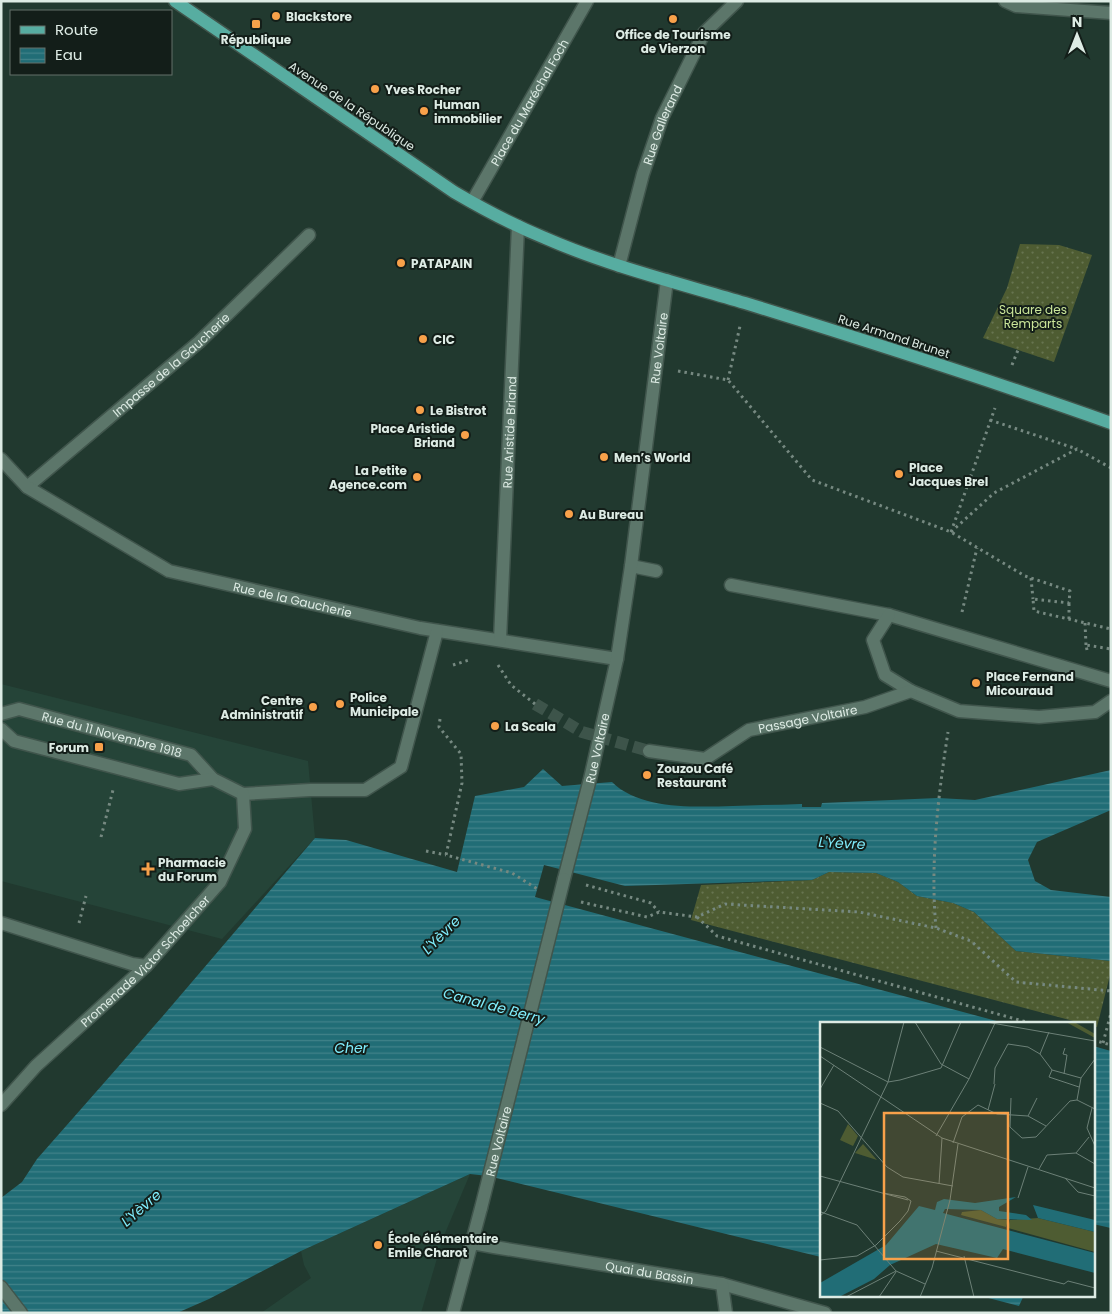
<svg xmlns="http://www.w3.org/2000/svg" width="1112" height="1314" viewBox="0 0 1112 1314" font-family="Poppins,sans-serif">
<defs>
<pattern id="grass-dots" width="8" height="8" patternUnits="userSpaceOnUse" patternTransform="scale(1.25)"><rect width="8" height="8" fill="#4e5c32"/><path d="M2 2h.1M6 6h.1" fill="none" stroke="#677450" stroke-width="1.8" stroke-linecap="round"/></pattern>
<pattern id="water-rules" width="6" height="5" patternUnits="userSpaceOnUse" patternTransform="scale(1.25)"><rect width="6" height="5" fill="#216d76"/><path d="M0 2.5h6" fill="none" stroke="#418289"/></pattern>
</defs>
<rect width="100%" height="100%" fill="#21392f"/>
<g fill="#254438">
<polygon points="1,684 308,761 315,838 222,939 1,881"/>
<polygon points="470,1174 443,1238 421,1313 261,1313 311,1278 304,1265 301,1251"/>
</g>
<g fill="url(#grass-dots)">
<polygon points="1020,244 1059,245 1092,255 1054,362 983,338 1007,288"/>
<polygon points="829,872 876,873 898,882 917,896 953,903 974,912 1016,951 1111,961 1111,971 1097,1027 1093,1026 1093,1023 1081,1023 691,920 701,885 812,880"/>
</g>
<g fill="url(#water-rules)">
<path d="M543,769L562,786L612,782C640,810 695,807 733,806C756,805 779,805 802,804V807H821L822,803L938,798L975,800L1111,770V810L1037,842L1028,860L1035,881L1051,890L1111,897V961L1016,951L974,912L953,903L917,896L898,882L876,873L829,872L812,880L625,886L544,865L535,897L1004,1023H821V1257L488,1176L470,1174L301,1251L209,1299L177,1313H1V1198L22,1182L37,1159L162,1017L315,838L346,840L457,872L475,796L524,787Z"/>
<polygon points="1093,1046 1111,1051 1111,1228 1093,1224"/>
<polygon points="977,1295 1024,1295 1019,1306"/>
</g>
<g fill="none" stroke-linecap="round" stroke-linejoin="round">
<polyline stroke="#3d544a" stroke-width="12" stroke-dasharray="12 6" stroke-linecap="butt" points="535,704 582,732 649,751"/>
<g stroke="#40554c" stroke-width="15">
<g id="lane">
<path id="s1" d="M27,487L199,342L309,235"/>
<polyline points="631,566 656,571"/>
<polyline points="731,585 889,615 1111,681"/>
<polyline points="889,615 873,640 885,675 911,691 959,711 1039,717 1095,712 1111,701"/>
<polyline points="1,923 132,964 146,966"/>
</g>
</g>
<g stroke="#40554c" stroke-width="15">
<g id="street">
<polyline points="1005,1 1016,6 1111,13"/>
<path id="s2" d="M472,202L587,1"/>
<path id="s3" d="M619,266L643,174L662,118L704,33L737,1"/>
<path id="s4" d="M1,459L27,487L169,571L420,628L617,659"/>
<path id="s5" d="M500,640L518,226"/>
<path id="s6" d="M1,714L19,709L191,755L213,779L243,794L310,790H365L401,767L437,631"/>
<polyline points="1,729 14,741 179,784 213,779"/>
<path id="s7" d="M649,751L705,759L749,730L865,707L911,691"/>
<path id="s8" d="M564,879L590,779L617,659L631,566L667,280"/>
<path id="s9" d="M1,1105L36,1066L146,966L220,882L245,829L243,794"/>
<path id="s10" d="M472,1243L494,1247L722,1284L825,1313"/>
<polyline points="722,1284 726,1313"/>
<polyline points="1,1287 21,1313"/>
<polyline points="453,1313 481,1208"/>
</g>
</g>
<g stroke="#40554c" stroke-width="15">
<path id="primary" d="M175,1L454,192C483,209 513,225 545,238C609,266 678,283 745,303C868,341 990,380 1111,423"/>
</g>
<g stroke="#768981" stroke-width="3" stroke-dasharray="2.5 4" stroke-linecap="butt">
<polyline points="1012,365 1018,350"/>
<polyline points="678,371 728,380 812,480 951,532 1025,576 1070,591 1069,603 1033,599 1034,611 1111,629"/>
<polyline points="728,380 740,326"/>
<polyline points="990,420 1077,449"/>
<polyline points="951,532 995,408"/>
<polyline points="951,532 994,493 1077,449 1111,468"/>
<polyline points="1031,578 1033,599"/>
<polyline points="962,612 977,548"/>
<polyline points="1069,619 1069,603"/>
<polyline points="1085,623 1086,645"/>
<polyline points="1087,650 1086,645 1111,649"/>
<polyline points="453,665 469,660"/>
<polyline points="498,665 511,685 535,704"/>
<polyline points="440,719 439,727 461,754 462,783 446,855 512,873 539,890"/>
<polyline points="101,837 113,790"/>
<polyline points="426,851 446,855"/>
<polyline points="586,885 651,903 659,912"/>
<polyline points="581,902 647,917 659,912 697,917 725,904 859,912 936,928 971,941 1016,982 1111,991"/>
<polyline points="697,917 717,936 1030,1023"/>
<polyline points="79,923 86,896"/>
<path d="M936,928C930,863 938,797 948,732"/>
<polyline points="1093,1040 1111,1045"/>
<polyline points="1103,1043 1111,1013"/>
</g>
<use href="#lane" stroke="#5c766a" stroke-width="12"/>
<use href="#street" stroke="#5c766a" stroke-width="12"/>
<use href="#primary" stroke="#57ada1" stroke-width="12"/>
<g stroke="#40554c" stroke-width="15" stroke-linecap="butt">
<g id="street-bridge">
<path id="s11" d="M481,1208L564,879"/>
</g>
</g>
<use href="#street-bridge" stroke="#5c766a" stroke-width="12"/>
</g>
<g fill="#f8a14a" stroke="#131e19" stroke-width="2">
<circle cx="276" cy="16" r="5"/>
<circle cx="673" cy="19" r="5"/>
<rect x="251" y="19" width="10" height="10" rx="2.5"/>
<circle cx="375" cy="89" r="5"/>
<circle cx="424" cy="111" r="5"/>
<circle cx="401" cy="263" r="5"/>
<circle cx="423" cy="339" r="5"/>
<circle cx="420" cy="410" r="5"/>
<circle cx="465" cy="435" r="5"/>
<circle cx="604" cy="457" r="5"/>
<circle cx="899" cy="474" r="5"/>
<circle cx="417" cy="477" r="5"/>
<circle cx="569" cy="514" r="5"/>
<circle cx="976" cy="683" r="5"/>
<circle cx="340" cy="704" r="5"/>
<circle cx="313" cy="707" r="5"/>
<circle cx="495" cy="726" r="5"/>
<rect x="94" y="742" width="10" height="10" rx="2.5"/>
<circle cx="647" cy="775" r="5"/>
<path d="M145.5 861.5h5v5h5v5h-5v5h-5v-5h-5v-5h5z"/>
<circle cx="378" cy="1245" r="5"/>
</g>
<g text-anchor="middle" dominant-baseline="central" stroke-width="4" stroke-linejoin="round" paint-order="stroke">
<g font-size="12" font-weight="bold" fill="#ddebe4" stroke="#131e19" text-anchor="start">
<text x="286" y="16">Blackstore</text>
<text x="673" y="34" text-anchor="middle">Office de Tourisme<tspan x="673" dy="14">de Vierzon</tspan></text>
<text x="256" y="39" text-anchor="middle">République</text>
<text x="385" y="89">Yves Rocher</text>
<text x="434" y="104">Human<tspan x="434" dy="14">immobilier</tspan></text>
<text x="411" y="263">PATAPAIN</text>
<text x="433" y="339">CIC</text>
<text x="430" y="410">Le Bistrot</text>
<text x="455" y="428" text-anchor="end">Place Aristide<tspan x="455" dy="14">Briand</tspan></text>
<text x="614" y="457">Men’s World</text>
<text x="909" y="467">Place<tspan x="909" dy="14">Jacques Brel</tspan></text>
<text x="407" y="470" text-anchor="end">La Petite<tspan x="407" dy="14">Agence.com</tspan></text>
<text x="579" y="514">Au Bureau</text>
<text x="986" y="676">Place Fernand<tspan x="986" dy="14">Micouraud</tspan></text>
<text x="350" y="697">Police<tspan x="350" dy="14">Municipale</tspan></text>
<text x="303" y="700" text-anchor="end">Centre<tspan x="303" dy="14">Administratif</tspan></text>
<text x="505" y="726">La Scala</text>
<text x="89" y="747" text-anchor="end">Forum</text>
<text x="657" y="768">Zouzou Café<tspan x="657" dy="14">Restaurant</tspan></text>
<text x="158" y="862">Pharmacie<tspan x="158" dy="14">du Forum</tspan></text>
<text x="388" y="1238">École élémentaire<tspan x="388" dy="14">Emile Charot</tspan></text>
</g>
<g font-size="12" fill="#ddebe4" stroke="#131e19">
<text stroke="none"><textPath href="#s2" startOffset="115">Place du Maréchal Foch</textPath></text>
<text transform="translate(352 106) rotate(34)">Avenue de la République</text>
<text stroke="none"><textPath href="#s3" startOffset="148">Rue Gallerand</textPath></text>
<text transform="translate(894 336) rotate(18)">Rue Armand Brunet</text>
<text stroke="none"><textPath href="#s8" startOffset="540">Rue Voltaire</textPath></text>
<text stroke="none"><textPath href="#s1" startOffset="189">Impasse de la Gaucherie</textPath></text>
<text stroke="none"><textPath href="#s5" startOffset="208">Rue Aristide Briand</textPath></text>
<text stroke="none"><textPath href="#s4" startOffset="330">Rue de la Gaucherie</textPath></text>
<text stroke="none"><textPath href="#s7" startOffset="169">Passage Voltaire</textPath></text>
<text stroke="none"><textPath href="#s6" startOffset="115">Rue du 11 Novembre 1918</textPath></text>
<text stroke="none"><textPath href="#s8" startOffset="135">Rue Voltaire</textPath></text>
<text stroke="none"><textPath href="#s9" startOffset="204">Promenade Victor Schoelcher</textPath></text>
<text stroke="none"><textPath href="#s11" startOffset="69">Rue Voltaire</textPath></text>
<text stroke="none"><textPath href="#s10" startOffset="180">Quai du Bassin</textPath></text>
</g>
<g font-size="12" fill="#cae599" stroke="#131e19">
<text x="1033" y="309">Square des<tspan x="1033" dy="14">Remparts</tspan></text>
</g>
<g font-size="14" font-style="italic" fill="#80eefd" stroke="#131e19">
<text transform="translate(842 843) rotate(3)">L'Yèvre</text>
<text transform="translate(441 935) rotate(-45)">L'Yèvre</text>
<text transform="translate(494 1006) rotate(15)">Canal de Berry</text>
<text x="351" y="1048">Cher</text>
<text transform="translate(141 1208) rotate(-41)">L'Yèvre</text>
</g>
</g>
<g transform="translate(820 1022)">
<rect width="275" height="275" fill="#21392f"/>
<path d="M246,0L256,1L275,12V16ZM28,102L38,114L33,124L20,118ZM43,122L57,138L35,131ZM161,188L177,197L188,198L186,205L141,193L142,190ZM218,196L275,210V230L188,206L190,198Z" fill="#4e5c32"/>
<path d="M196,175L179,185V189L206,193L212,198L177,197L161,188L125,187L123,191L275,231V251L183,227L177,236L116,222L70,243L54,257L19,275H0V261L66,223L99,184L115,188L117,180L124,177L155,181ZM213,183L275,198V210L218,196Z" fill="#216d76"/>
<path fill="none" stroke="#6c8077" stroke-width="1" d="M95,0L121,42L149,57M166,0L275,19M0,25L68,60L80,58L121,46L141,0M220,32L229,10M0,34L122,116L275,166M232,48L229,55L259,65M244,52L247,33L243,32L245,26M174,62L175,46L188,22L208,25L220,32L232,48L261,56M0,67L14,43M191,76L190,105L202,116L216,115L250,79L257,78M257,78L261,56L275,37M257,78L275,87M0,81L18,89L67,145L83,155L133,164M272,86L267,106L275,124M168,88L175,62M208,94L217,76M116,114L149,57L175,1M133,121L142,95L158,83L177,92L208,94L226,104M256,131L275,142M219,147L227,133L256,131L269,115M0,154L88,178M245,156L258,170L275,174M119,162L122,116M198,176L208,145M1,190L37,203L76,249L105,262M0,194L6,189L68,60L84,0M116,229L244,262L248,259L275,266M144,234L154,275M0,238L37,234L56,223L80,199L88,189L91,179L85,175L63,171M26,275L76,249M59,275L76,250M100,275L112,246L130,178L138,122"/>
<path fill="#f8a14a" fill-opacity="0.15" stroke="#f8a14a" stroke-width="2.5" d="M64,91H188V237H64Z"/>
<rect width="275" height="275" fill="none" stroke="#ddebe4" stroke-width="2.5"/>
</g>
<rect width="1112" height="1314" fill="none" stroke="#ddebe4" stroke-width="5"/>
<rect x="10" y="10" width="162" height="65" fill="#131e19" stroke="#64706a"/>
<rect x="20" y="26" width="25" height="8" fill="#57ada1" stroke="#64706a"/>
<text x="55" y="35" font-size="15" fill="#ddebe4">Route</text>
<rect x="20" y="48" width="25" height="15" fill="url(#water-rules)" stroke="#64706a"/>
<text x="55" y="60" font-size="15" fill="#ddebe4">Eau</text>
<g transform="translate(1077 35)" stroke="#131e19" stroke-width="4" paint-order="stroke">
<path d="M0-4L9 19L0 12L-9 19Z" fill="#ddebe4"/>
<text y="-8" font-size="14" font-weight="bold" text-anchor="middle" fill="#ddebe4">N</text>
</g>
</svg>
